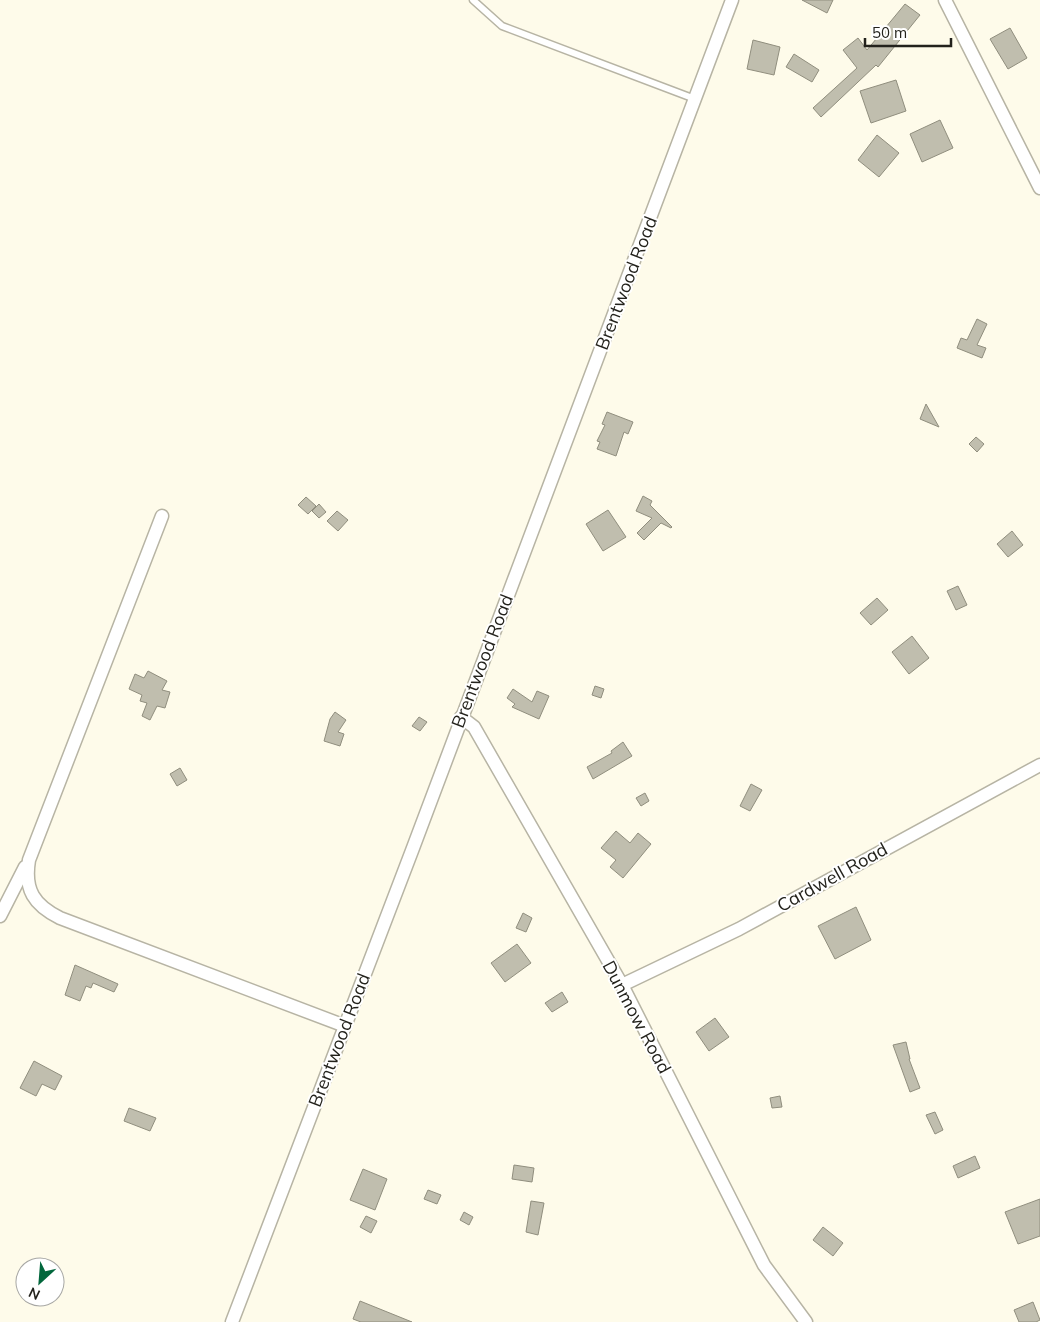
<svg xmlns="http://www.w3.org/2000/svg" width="1040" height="1322" viewBox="0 0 1040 1322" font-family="Mulish,sans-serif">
<rect width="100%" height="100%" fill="#fefbea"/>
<g fill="#c0beae" stroke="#908e7e">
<polygon points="802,0 833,0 827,13"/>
<polygon points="905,4 920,15 878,67 876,65 821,117 813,108 857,68 843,50 858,38 867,50"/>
<polygon points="1010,28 1027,58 1008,69 990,39"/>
<polygon points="753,40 780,47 774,75 747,69"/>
<polygon points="794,54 819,70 812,82 786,67"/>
<polygon points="896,80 906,111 871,123 860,91"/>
<polygon points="940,120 953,148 922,162 910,134"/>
<polygon points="877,135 899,153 879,177 858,160"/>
<polygon points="977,319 987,324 977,345 986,348 982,358 957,348 961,338 967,340"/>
<polygon points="926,404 939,427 920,419"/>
<polygon points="607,412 633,422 628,434 624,432 616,456 597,449 600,442 597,441 605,425 602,424"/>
<polygon points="976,437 984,444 977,452 969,444"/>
<polygon points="643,496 652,501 650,505 672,527 671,528 661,523 644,540 637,533 652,518 636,511"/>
<polygon points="306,497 316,506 308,514 298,505"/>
<polygon points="319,504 326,512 319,518 312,511"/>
<polygon points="608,510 626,537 603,551 586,524"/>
<polygon points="337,511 348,520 338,531 327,521"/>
<polygon points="1012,531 1023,545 1008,557 997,544"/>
<polygon points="958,586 967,605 956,610 947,591"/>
<polygon points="877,598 888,610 871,625 860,613"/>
<polygon points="912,636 929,658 909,674 892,652"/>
<polygon points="148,671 167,681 162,690 170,692 165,708 157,706 150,720 142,716 147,703 140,701 142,695 129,689 135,674 144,678"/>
<polygon points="595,686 604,689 601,698 592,695"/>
<polygon points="513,689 532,702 537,691 549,696 539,719 512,707 515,704 507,698"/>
<polygon points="335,712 346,720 338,732 344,734 340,746 324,741 330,719"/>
<polygon points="419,717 427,722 420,731 412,726"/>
<polygon points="623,742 632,756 593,779 587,767 612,753 611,751"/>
<polygon points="180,768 187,780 177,786 170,774"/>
<polygon points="751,784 762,790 750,811 740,806"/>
<polygon points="645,793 649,801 641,806 636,798"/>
<polygon points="616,831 630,843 638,833 651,844 623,878 610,867 616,860 601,848"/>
<polygon points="856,907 871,940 835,959 818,926"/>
<polygon points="523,913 532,918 526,932 516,928"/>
<polygon points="517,944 531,963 505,982 491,963"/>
<polygon points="75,965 118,984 114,992 93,983 91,988 86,986 80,1001 65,995"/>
<polygon points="562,992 568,1002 552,1012 545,1003"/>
<polygon points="715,1018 729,1037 709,1051 696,1032"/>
<polygon points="906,1042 910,1059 909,1059 920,1088 910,1092 893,1045"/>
<polygon points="34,1061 62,1076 55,1090 42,1084 36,1096 20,1088"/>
<polygon points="780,1096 782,1107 772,1108 770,1098"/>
<polygon points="129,1108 156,1118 150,1131 124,1121"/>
<polygon points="935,1112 943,1130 935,1134 926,1115"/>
<polygon points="975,1156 980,1168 958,1178 953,1166"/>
<polygon points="514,1165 534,1168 532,1182 512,1179"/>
<polygon points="363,1169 387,1179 375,1210 350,1200"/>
<polygon points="428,1190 441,1195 437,1204 424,1199"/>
<polygon points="1040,1199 1040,1236 1018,1244 1005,1212"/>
<polygon points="531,1201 544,1203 538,1235 526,1232"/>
<polygon points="464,1212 473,1217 469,1225 460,1220"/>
<polygon points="366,1216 377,1221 371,1233 360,1227"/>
<polygon points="823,1227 843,1243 833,1256 813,1240"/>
<polygon points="360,1301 412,1322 361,1322 353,1319"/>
<polygon points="1033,1302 1040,1320 1036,1322 1019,1322 1014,1310"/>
</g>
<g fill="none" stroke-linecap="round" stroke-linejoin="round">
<g stroke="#b7b4a4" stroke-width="9">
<polyline id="service" points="473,0 502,26 695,99"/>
</g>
<g stroke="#b7b4a4" stroke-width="15">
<g id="minor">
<polyline points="945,0 1040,188"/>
<path d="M162,516L29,860C24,890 34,905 60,918L345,1026"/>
<polyline points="461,717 474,727 622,985 764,1265 806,1322"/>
<polyline points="0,916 25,867"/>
<polyline points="622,985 739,929 1040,765"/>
<polyline points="232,1322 413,848 732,0"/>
</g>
</g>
<use href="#service" stroke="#fff" stroke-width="6"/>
<use href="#minor" stroke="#fff" stroke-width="12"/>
</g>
<g text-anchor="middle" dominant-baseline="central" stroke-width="4" stroke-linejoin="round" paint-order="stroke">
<g font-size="18" fill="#23221c" stroke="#fff">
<text transform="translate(626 283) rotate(-69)">Brentwood Road</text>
<text transform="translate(482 661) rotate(-69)">Brentwood Road</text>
<text transform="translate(832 877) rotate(-29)">Cardwell Road</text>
<text transform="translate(637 1017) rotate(62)">Dunmow Road</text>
<text transform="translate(339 1040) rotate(-69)">Brentwood Road</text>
</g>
</g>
<g transform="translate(40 1282) rotate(206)"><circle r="24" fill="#ffffff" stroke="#a7a7a4"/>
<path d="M0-4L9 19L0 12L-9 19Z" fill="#02673c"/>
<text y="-8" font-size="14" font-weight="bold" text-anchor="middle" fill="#23221c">N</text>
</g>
<path d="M865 38v8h86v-8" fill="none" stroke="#23221c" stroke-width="2.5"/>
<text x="872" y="38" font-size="15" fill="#23221c" stroke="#ffffff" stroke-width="4" paint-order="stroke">50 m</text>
</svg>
